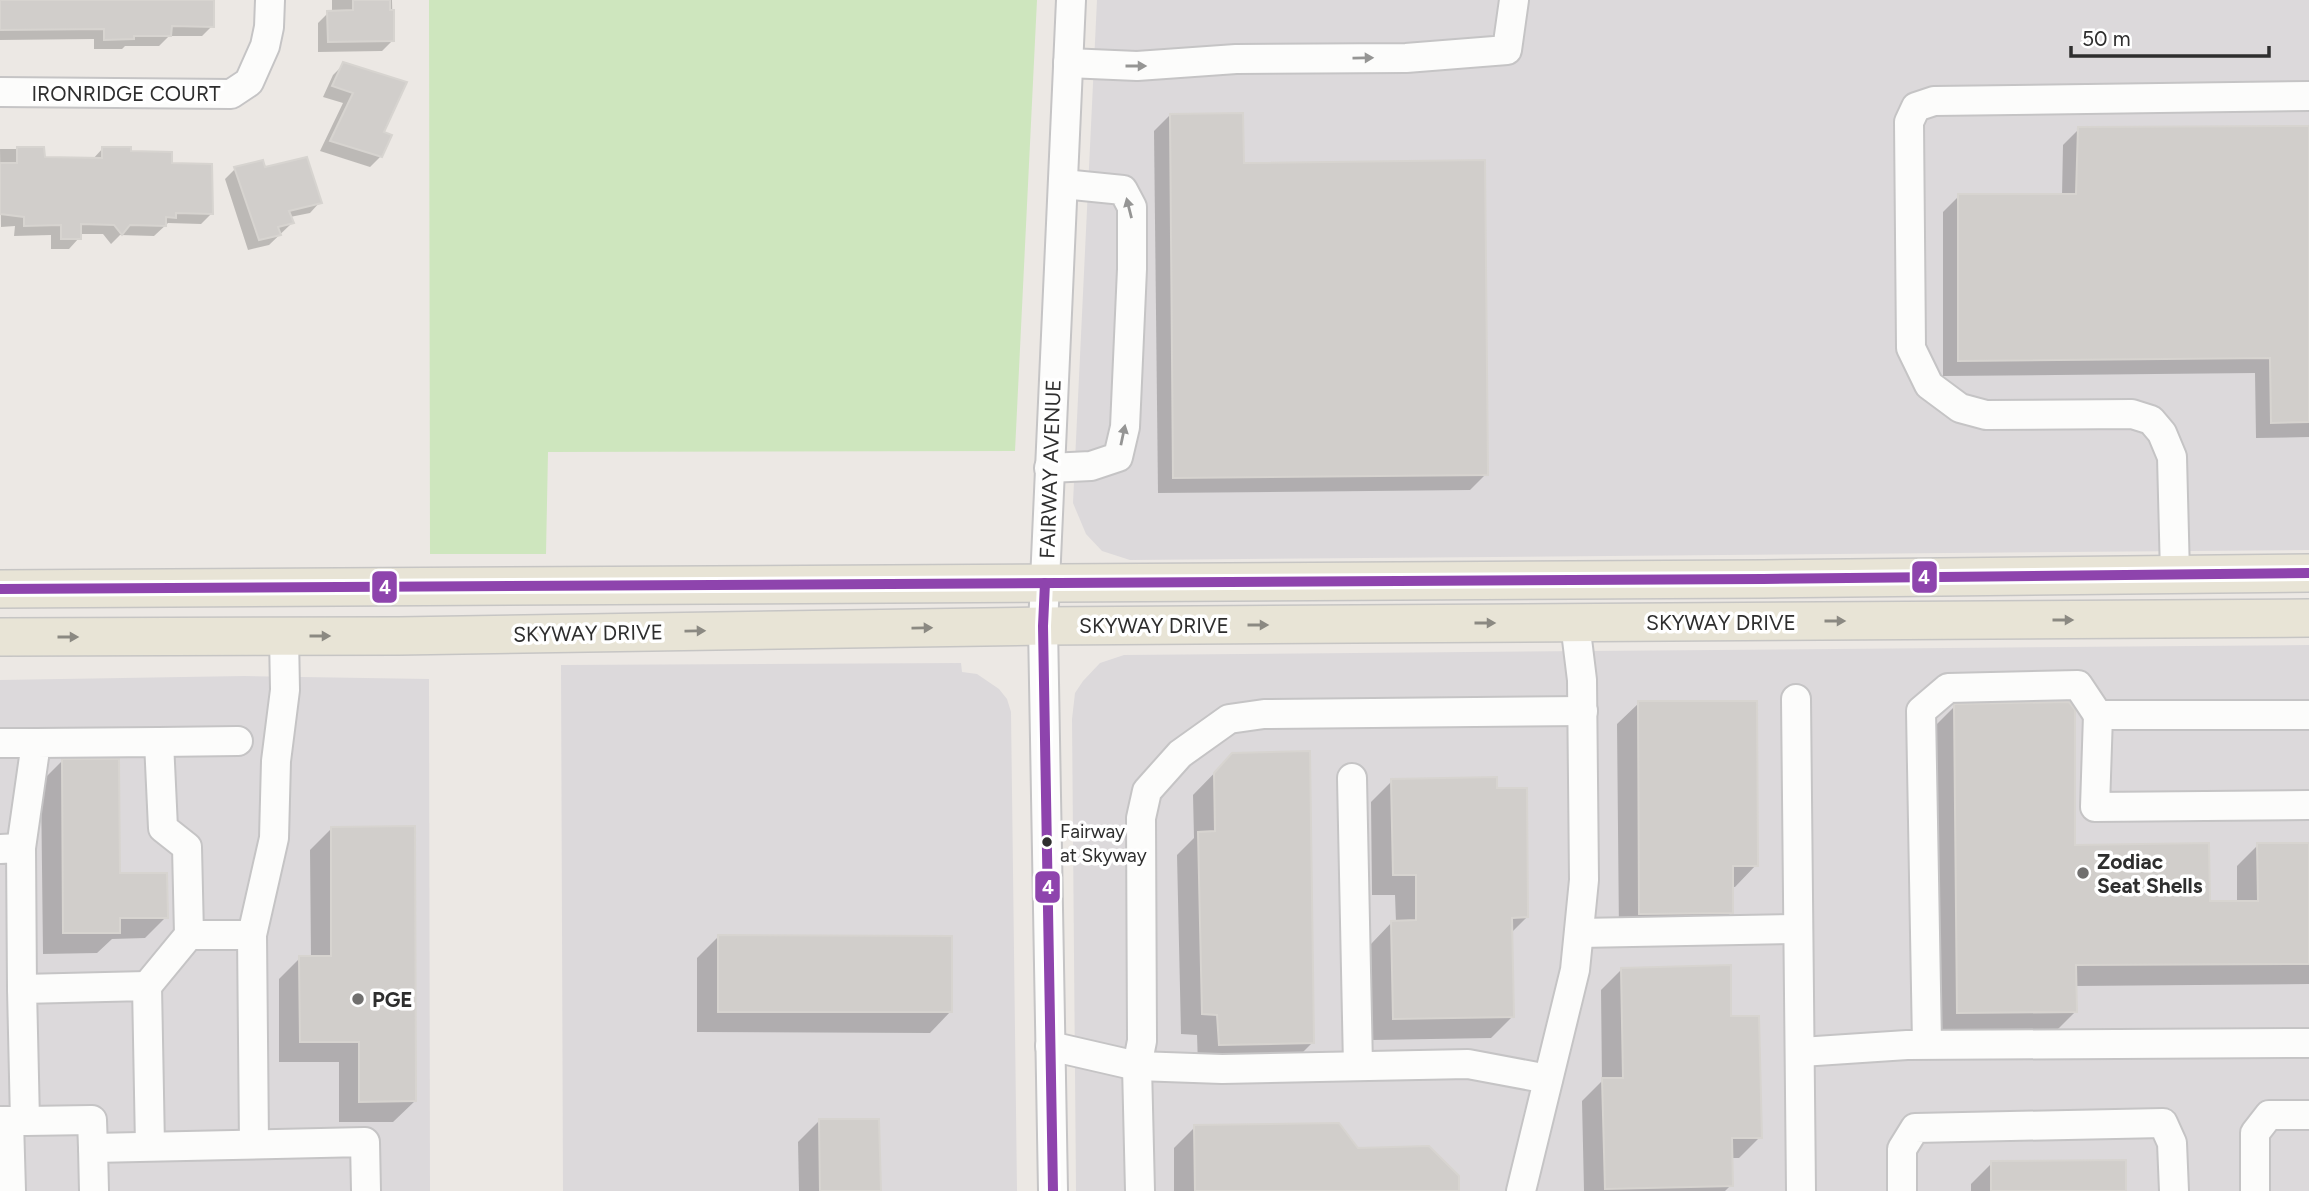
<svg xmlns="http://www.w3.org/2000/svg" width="2309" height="1191" viewBox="0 0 2309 1191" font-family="Figtree,sans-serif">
<rect width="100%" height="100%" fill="#ece8e4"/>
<g fill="#dcd9db">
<polygon points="1097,0 2309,0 2309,550 1130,560 1102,551 1086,534 1073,503"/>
<polygon points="2309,645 2309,1191 1076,1191 1072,719 1075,693 1083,681 1100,663 1124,655"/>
<polygon points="961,663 962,672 977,674 999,689 1007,699 1011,712 1017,1191 563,1191 561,665"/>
<polygon points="245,676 429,679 430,1191 0,1191 0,680"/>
</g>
<polygon fill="#cee6be" points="429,0 1037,0 1015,451 548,452 546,554 430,554"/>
<g fill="#0003">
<polygon points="0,0 213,0 212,26 202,36 169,36 159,46 125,46 122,49 94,49 94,39 0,40"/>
<polygon points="332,0 392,0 393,40 382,51 318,52 318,23 328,13 332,12"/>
<polygon points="344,64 381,133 381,156 370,167 320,151 343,103 323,97 333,75"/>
<polygon points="1170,115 1242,164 1486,474 1470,490 1158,493 1154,131"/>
<polygon points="2309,127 2309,437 2256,438 2255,373 1943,376 1943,212 1959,196 2062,196 2063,145 2079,129"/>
<polygon points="103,148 129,153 170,165 212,213 201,224 168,223 154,236 120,235 111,244 103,234 80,234 79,238 69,249 51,249 51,235 14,236 15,226 1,227 0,149 43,149 43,159 92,160"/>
<polygon points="235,169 264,169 320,202 310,213 290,217 292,223 269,245 248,250 225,179"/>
<polygon points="1639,703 1756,865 1735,887 1731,887 1731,913 1710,934 1619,934 1617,724"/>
<polygon points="1955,706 2074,846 2208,903 2237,903 2237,866 2258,845 2309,845 2309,984 2075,986 2075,1012 2054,1033 1936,1034 1934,727"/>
<polygon points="1233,754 1312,1043 1291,1064 1198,1065 1197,1035 1181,1034 1177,855 1194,838 1193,795"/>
<polygon points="62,761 118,875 166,917 145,938 112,939 97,953 43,954 41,782"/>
<polygon points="1392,781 1527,917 1511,933 1512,1017 1491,1038 1372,1040 1371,944 1392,922 1396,922 1395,895 1372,895 1371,802"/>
<polygon points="331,829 415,1101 393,1122 339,1122 339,1062 279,1062 279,979 300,958 311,958 310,850"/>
<polygon points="718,937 951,1011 930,1033 697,1032 697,958"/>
<polygon points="1622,969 1730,1018 1760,1137 1739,1158 1730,1158 1731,1185 1725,1191 1584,1191 1582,1101 1602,1081 1601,990"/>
<polygon points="819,1121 879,1191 799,1191 798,1142"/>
<polygon points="1195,1127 1357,1150 1457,1191 1174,1191 1174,1148"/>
<polygon points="1992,1163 2125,1191 1971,1191 1971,1184"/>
</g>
<g fill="#d1cecb" stroke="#d7d4d0" stroke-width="2">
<polygon points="0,0 214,0 214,27 172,26 171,36 134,36 134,39 104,40 104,29 0,30"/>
<polygon points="353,0 390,0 390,10 394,10 394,41 328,42 327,11 353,10"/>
<polygon points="343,62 407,82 384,132 392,135 382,157 330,141 353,93 332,86"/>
<polygon points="1243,113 1244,163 1485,160 1488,475 1173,478 1170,114"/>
<polygon points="2309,126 2309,422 2271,423 2270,358 1958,361 1958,194 2076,194 2078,127"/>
<polygon points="17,147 44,147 45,157 102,158 102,147 131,147 131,151 172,152 172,163 212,164 213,214 176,213 176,218 166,217 166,226 130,225 122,235 114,225 81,224 81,239 61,239 61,225 24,226 24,217 0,214 0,163 17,163"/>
<polygon points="307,157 322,203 289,211 294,223 278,227 281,235 259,240 234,167 263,160 265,167"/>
<polygon points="1638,701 1757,701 1758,866 1733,866 1733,913 1639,914"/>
<polygon points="2069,702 2075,710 2075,845 2209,843 2210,901 2258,901 2257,843 2309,843 2309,964 2076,965 2077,1012 1957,1013 1954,704"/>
<polygon points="1310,751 1314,1043 1219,1045 1217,1015 1202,1014 1198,832 1215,831 1214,773 1232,753"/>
<polygon points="62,759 119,759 120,873 167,873 168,918 120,918 120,933 63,933"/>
<polygon points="1497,777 1497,788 1527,788 1528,917 1512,918 1514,1017 1393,1019 1391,921 1416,920 1416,875 1393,875 1391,779"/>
<polygon points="415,826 416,1101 359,1102 359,1042 300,1042 299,956 331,956 331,827"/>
<polygon points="718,935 952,936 952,1012 718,1012"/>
<polygon points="1731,965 1731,1016 1759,1016 1762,1138 1732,1138 1733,1186 1605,1189 1602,1078 1623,1078 1621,968"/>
<polygon points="819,1119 879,1119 881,1191 820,1191"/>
<polygon points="1339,1123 1358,1148 1429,1146 1459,1176 1459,1191 1195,1191 1194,1125"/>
<polygon points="2126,1160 2126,1191 1991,1191 1991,1161"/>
</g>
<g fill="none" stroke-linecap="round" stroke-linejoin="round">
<g stroke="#c5c4c5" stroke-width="32">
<g id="minor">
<polyline points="1068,63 1137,66 1236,59 1406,58 1507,50 1514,0"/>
<polyline points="0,92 231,94 249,82 265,46 269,27 270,0"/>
<polyline points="1049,468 1091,466 1118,457 1125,427 1132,269 1132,207 1123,190 1063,184"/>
<polyline points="2175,574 2172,457 2162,433 2151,420 2132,414 1986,415 1960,408 1929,385 1911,348 1909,122 1916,107 1934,101 2309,96"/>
<polyline points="1796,699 1801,1191"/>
<polyline points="2098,715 2095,807 2309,805"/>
<polyline points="159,742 238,741"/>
<polyline points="0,743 36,743"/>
<polyline points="1352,778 1358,1066"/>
<polyline points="21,848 36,743 159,742 163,828 187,847 189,935 147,986"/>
<polyline points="0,849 21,848 22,989"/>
<polyline points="1579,933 1797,929"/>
<polyline points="189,935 252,935"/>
<polyline points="1927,1044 1921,711 1948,688 2078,685 2098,715 2309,715"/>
<polyline points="1050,1046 1137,1066 1222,1069 1468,1064 1548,1079"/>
<polyline points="1801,1052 1907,1045 2309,1043"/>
<polyline points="0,1121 25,1121 22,989 147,986 150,1146"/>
<polyline points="9,1121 11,1191"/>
<polyline points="25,1121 92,1120 93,1148"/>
<polyline points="254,1144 252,935 274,838 276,761 285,690 284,636"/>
<polyline points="94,1191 93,1148 365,1142 366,1191"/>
<polyline points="1053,1191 1043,626 1071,0"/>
<polyline points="1140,1191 1137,1066 1142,1041 1141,818 1147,791 1180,754 1229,719 1264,714 1583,711"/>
<polyline points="1521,1191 1575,970 1584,880 1582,680 1575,623"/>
<polyline points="1902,1191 1902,1149 1915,1128 2163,1123 2172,1143 2174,1191"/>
<polyline points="2255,1191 2255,1133 2269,1115 2309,1115"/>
</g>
</g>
<g stroke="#c6c5c4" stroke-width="40">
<g id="major">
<polyline points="0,589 1763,579 2309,573"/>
<polyline points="0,637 399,636 1043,626 2309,618"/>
</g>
</g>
<use href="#minor" stroke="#fcfcfb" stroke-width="28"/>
<use href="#major" stroke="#e8e4d6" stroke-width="37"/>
<g stroke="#fff" stroke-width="16">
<g id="bus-1">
<polyline points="1045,583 1043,626 1053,1191"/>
<polyline points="0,589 1763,579 2309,573"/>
</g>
</g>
<use href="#bus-1" stroke="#8e44ad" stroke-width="10"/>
</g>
<defs><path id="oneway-solid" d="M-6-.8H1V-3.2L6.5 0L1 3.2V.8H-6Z" transform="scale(1.75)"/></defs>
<g fill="#959594">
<use href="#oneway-solid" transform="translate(1363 58) rotate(-1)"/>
<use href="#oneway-solid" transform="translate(1136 66)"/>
<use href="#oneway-solid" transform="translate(1129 208) rotate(-104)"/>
<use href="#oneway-solid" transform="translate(1123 435) rotate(-78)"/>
</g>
<g fill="#8b8982">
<use href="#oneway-solid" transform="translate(2063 620)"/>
<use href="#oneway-solid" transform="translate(1835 621)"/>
<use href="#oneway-solid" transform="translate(1485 623)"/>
<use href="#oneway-solid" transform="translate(1258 625)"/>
<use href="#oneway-solid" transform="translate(922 628) rotate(-1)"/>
<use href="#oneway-solid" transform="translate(695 631) rotate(-1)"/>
<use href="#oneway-solid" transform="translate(320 636)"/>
<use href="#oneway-solid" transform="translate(68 637)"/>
</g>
<circle fill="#2e2e2e" stroke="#fff" stroke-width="2.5" cx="1047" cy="842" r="6"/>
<g fill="#706f6e" stroke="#fff" stroke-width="2.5">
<circle cx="2083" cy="873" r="7"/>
<circle cx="358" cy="999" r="7"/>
</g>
<g text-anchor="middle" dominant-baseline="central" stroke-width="7" stroke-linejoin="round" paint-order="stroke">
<g font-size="19" fill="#2e2e2e" stroke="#fff" text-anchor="start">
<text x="1060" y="831">Fairway<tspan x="1060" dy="24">at Skyway</tspan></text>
</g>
<g font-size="21" fill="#2e2e2e" stroke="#fff">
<text x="126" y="93">IRONRIDGE COURT</text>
<text transform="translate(1050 469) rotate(-88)">FAIRWAY AVENUE</text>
<text x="1721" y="622">SKYWAY DRIVE</text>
<text x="1154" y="625">SKYWAY DRIVE</text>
<text transform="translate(588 633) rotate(-1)">SKYWAY DRIVE</text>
</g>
<g font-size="21" font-weight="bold" fill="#2e2e2e" stroke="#fff" text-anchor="start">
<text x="2097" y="861">Zodiac<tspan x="2097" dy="24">Seat Shells</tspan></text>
<text x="372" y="999">PGE</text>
</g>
</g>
<g stroke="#fff" stroke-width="2.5">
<rect x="1911" y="560" width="27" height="34" rx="7" fill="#8e44ad"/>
<rect x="371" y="570" width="27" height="34" rx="7" fill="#8e44ad"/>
<rect x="1034" y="870" width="27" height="34" rx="7" fill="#8e44ad"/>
</g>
<g font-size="19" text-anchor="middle" font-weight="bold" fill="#fff">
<text x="1924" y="584">4</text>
<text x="385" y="594">4</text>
<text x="1048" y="894">4</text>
</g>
<path d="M2071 46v10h198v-10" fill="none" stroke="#2e2e2e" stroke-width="3.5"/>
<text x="2082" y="46" font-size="21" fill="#2e2e2e" stroke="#ffffff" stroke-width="5" paint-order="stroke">50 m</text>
</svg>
